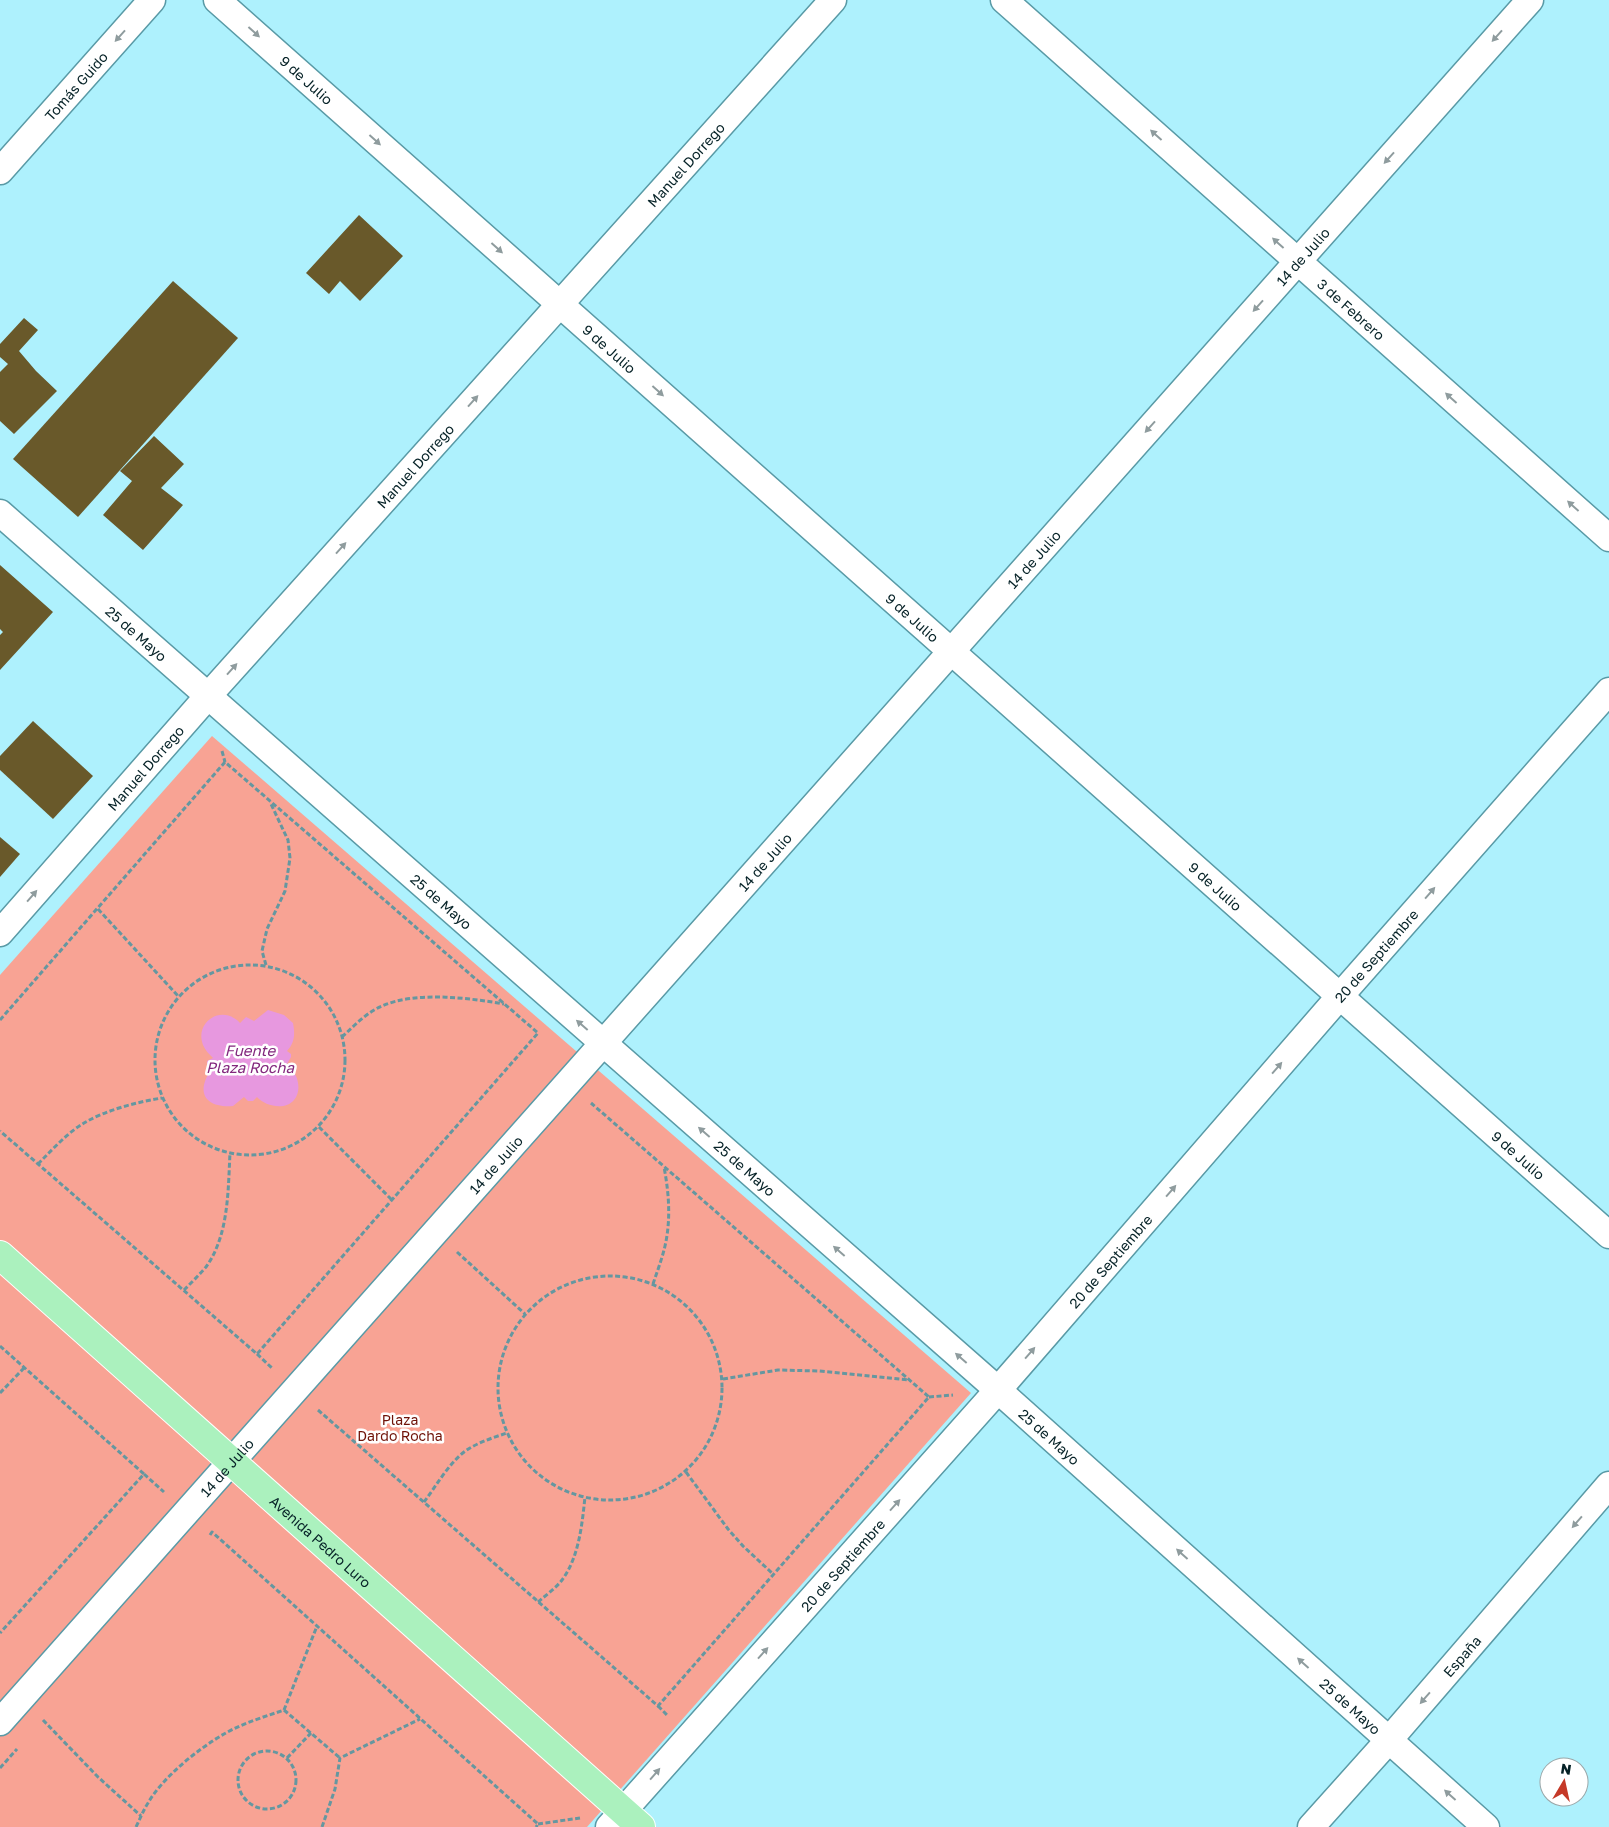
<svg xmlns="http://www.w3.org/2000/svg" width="1609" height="1827" viewBox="0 0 1609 1827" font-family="'Golos Text',sans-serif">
<rect width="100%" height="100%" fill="#aef1fd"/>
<polygon fill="#f8a394" points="212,736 971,1393 587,1827 0,1827 0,975"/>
<path fill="#e798df" d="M268,1010L284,1015L293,1023C295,1034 295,1042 287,1051L291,1054V1057L287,1064C297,1072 303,1089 294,1100C285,1111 265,1106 257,1097L253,1101H248L244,1097L233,1106C206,1108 195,1093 211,1070L207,1068V1061L213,1058C209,1054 205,1050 203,1045C194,1021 223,1004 240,1023L246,1017L254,1021Z"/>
<g fill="#69592a">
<polygon points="359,215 403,256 360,301 340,281 329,294 306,273"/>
<polygon points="173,281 238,338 78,517 13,459"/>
<polygon points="24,318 38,330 19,351 36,371 57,391 14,434 0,421 0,372 8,364 0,357 0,344"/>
<polygon points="154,436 184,464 161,488 183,505 143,550 103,515 132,481 120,471"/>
<polygon points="0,565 53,612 0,670 0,635 3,632 0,629"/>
<polygon points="33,721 93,776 53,819 0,770 0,756"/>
<polygon points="0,837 20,854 0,877"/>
</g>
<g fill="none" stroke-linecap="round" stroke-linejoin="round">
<g stroke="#599aa6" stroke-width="29">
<g id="street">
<path id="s1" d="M217,0L1609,1235"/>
<path id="s2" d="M1004,0L1609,538"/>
<path id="s3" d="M0,171L152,0"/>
<path id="s4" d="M0,513L998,1390L1486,1827"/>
<path id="s5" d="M0,933L208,696L833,0"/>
<path id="s6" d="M0,1722L1530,0"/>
<path id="s7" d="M609,1827L998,1390L1340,996L1609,691"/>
<path id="s8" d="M1311,1827L1389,1740L1609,1485"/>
</g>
</g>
<g stroke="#fff" stroke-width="30">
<g id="primary">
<path id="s9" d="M0,1255L641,1827"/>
</g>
</g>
<g stroke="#6597a0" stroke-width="3" stroke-dasharray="5 2.5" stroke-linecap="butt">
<polyline points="222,751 225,762"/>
<polyline points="98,909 179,997"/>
<circle cx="250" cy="1060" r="95"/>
<polyline points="266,965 262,951 267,929 285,891 290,858 288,840 270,802"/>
<polyline points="0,1020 225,762 538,1033 257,1354 0,1131"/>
<path d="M342,1037C354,1026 367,1012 382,1006C416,991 469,998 504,1004"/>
<polyline points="319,1127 392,1200"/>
<path d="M38,1164C52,1150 67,1133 84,1123C106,1110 137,1102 162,1098"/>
<polyline points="457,1252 525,1314"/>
<circle cx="610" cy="1388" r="112"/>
<path d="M653,1284C657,1272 662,1259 665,1246C671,1220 669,1193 664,1167"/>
<path d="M184,1290C191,1283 199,1275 206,1267C229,1235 228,1190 230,1153"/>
<polyline points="0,1346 144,1474 0,1633"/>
<polyline points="257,1354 273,1369"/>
<polyline points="723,1379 778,1370 819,1371 909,1380"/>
<polyline points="0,1393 24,1368"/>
<polyline points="929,1397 953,1395"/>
<polyline points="318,1410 658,1706 929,1397 591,1103"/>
<polyline points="686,1472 728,1529 743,1546 773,1574"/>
<polyline points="144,1474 164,1492"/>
<path d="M424,1502C437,1485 451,1459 470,1448C482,1441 495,1437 507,1433"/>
<polyline points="210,1535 212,1532 538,1824 536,1827"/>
<path d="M538,1602C546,1595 556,1588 562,1580C579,1557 582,1525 585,1497"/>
<polyline points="658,1706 668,1716"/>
<polyline points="284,1710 340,1758"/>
<polyline points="43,1720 98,1777 141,1816"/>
<circle cx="267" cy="1780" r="29"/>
<polyline points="287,1758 311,1733"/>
<polyline points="0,1768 17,1749"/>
<polyline points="538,1824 580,1818"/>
<path d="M136,1827C140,1819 143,1811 148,1803C163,1777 198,1749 224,1734C243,1723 264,1717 284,1710L317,1626"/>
<polyline points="322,1827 335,1789 340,1758 420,1719"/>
</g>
<use href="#street" stroke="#fff" stroke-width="26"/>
<use href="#primary" stroke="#abf1be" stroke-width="28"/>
</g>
<defs><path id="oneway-solid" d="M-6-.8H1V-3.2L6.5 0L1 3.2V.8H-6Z" transform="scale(1.25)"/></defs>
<g fill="#8f9c9e">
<use href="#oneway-solid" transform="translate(254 32) rotate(42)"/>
<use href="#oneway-solid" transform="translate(120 36) rotate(132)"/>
<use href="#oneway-solid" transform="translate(1497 36) rotate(132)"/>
<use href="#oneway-solid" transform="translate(1156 135) rotate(-138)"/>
<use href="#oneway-solid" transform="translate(375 140) rotate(42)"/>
<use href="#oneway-solid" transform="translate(1389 158) rotate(132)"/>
<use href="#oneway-solid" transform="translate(1278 243) rotate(-138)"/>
<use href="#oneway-solid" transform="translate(497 248) rotate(42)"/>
<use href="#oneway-solid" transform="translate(1258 306) rotate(132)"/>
<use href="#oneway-solid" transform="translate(658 391) rotate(42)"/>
<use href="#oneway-solid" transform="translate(1451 398) rotate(-138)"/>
<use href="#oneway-solid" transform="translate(473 401) rotate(-48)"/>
<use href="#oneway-solid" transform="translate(1150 427) rotate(132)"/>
<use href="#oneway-solid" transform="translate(1573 506) rotate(-138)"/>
<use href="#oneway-solid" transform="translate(341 548) rotate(-48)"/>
<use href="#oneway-solid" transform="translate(232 669) rotate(-48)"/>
<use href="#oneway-solid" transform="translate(1430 893) rotate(-49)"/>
<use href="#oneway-solid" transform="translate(32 896) rotate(-49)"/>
<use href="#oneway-solid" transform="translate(582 1025) rotate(-139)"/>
<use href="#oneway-solid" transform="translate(1277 1068) rotate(-49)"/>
<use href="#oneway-solid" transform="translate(704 1132) rotate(-139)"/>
<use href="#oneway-solid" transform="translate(1171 1191) rotate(-49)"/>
<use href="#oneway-solid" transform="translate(839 1251) rotate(-139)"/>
<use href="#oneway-solid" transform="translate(1030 1353) rotate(-49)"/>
<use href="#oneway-solid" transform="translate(961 1358) rotate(-139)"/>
<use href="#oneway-solid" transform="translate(895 1505) rotate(-48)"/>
<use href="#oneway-solid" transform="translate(1577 1522) rotate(131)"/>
<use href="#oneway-solid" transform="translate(1182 1554) rotate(-138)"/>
<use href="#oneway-solid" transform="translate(763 1653) rotate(-48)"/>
<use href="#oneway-solid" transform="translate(1303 1663) rotate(-138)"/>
<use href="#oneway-solid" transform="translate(1425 1698) rotate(131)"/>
<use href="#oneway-solid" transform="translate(655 1774) rotate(-49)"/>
<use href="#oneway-solid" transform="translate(1450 1795) rotate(-138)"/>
</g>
<g text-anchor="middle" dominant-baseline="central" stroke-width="5" stroke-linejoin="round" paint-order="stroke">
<g font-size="14" fill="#062227" stroke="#fff">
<text stroke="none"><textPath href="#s1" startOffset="120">9 de Julio</textPath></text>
<text stroke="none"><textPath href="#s3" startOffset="114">Tomás Guido</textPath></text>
<text stroke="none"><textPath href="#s5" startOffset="1030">Manuel Dorrego</textPath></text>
<text stroke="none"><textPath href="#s6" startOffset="1961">14 de Julio</textPath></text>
<text stroke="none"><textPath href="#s2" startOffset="465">3 de Febrero</textPath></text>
<text stroke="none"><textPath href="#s1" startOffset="525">9 de Julio</textPath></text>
<text stroke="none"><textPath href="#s5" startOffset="625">Manuel Dorrego</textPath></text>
<text stroke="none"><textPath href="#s6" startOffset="1556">14 de Julio</textPath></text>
<text stroke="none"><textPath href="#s1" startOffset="930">9 de Julio</textPath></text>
<text stroke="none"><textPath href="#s4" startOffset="182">25 de Mayo</textPath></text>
<text stroke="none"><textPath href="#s5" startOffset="220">Manuel Dorrego</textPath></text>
<text stroke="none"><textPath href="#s6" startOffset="1151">14 de Julio</textPath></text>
<text stroke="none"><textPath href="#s1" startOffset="1335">9 de Julio</textPath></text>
<text stroke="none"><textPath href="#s4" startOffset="588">25 de Mayo</textPath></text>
<text stroke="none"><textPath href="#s7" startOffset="1161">20 de Septiembre</textPath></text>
<text stroke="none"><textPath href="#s1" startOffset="1740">9 de Julio</textPath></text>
<text stroke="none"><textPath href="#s6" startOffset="746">14 de Julio</textPath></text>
<text stroke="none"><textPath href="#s4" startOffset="992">25 de Mayo</textPath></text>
<text stroke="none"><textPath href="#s7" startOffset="756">20 de Septiembre</textPath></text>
<text stroke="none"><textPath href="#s4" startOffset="1398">25 de Mayo</textPath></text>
<text stroke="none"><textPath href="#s6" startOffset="341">14 de Julio</textPath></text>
<text stroke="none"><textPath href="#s9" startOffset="430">Avenida Pedro Luro</textPath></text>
<text stroke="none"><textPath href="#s7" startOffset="351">20 de Septiembre</textPath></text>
<text stroke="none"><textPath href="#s8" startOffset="228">España</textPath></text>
<text stroke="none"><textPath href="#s4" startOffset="1802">25 de Mayo</textPath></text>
</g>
<g font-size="14" fill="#6f1208" stroke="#fff">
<text x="400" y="1419">Plaza<tspan x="400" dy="16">Dardo Rocha</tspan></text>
</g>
<g font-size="15" font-style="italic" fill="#82277d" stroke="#fff">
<text x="250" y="1050">Fuente<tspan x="250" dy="17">Plaza Rocha</tspan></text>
</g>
</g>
<g transform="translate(1564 1782) rotate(9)"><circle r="24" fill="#ffffff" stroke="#9ba7a9"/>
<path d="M0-4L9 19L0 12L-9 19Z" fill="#c53928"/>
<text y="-8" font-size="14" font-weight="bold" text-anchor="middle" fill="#062227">N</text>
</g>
</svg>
